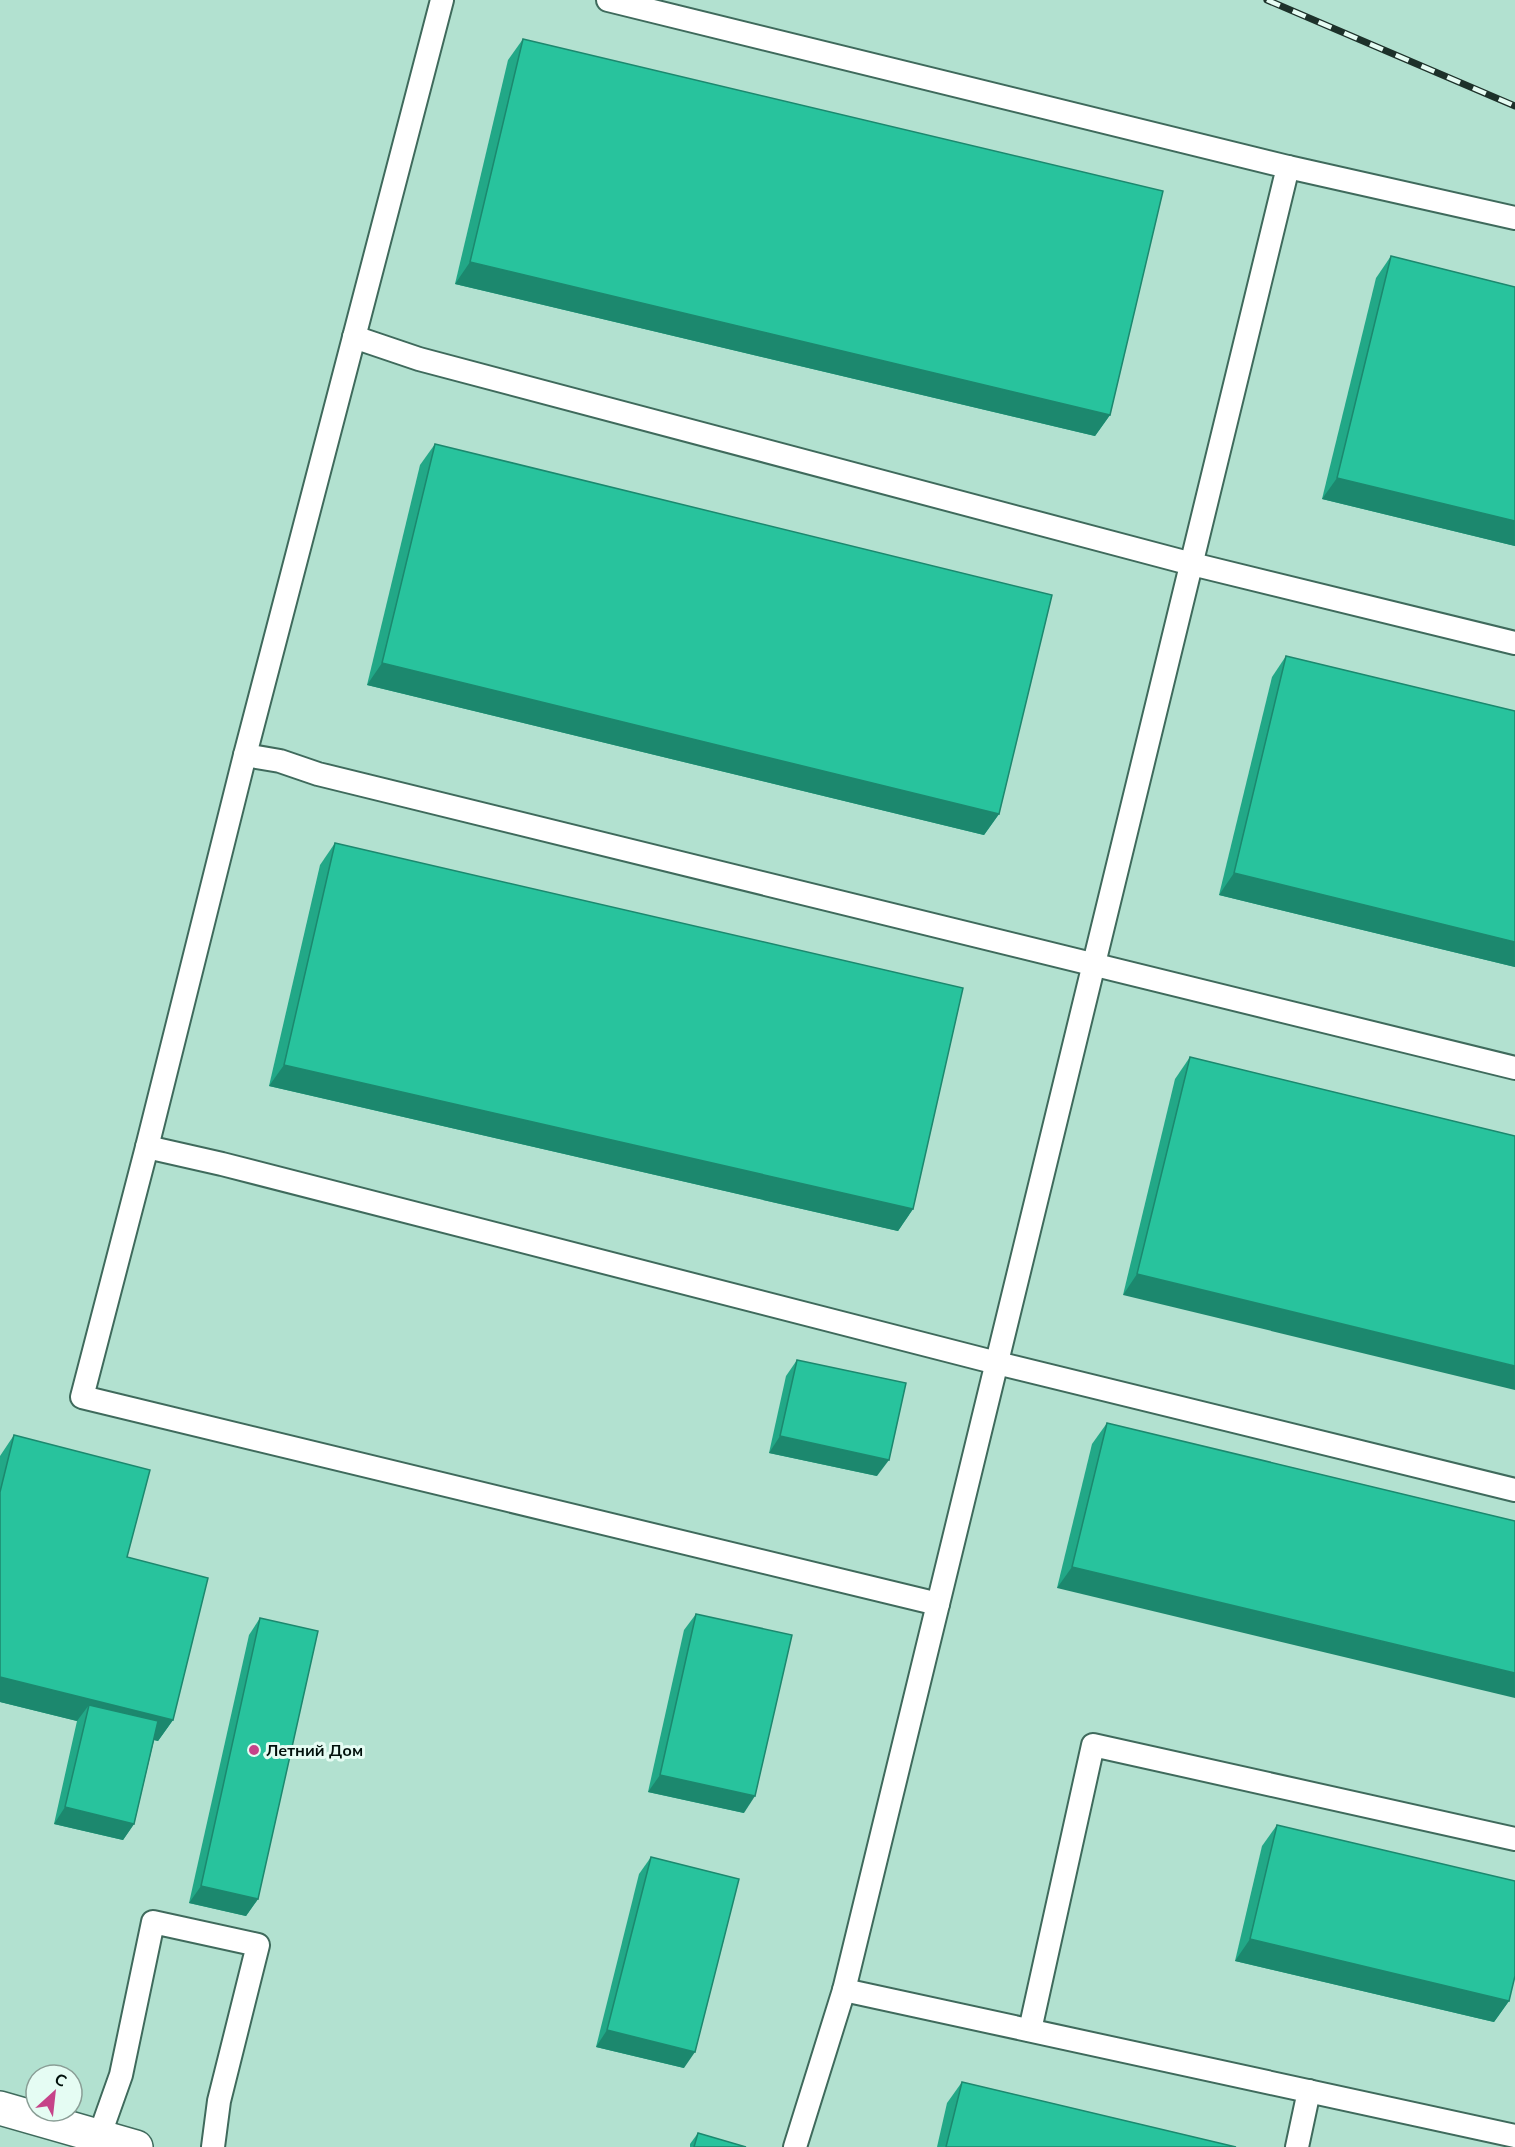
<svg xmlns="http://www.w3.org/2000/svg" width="1515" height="2147" viewBox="0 0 1515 2147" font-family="Mulish,sans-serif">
<rect width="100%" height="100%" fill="#b2e1d0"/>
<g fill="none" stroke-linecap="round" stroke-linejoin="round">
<g stroke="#3f6a5c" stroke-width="26">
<g id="service">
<polyline points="442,0 245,755 147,1147 82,1397 938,1604"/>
<polyline points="608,0 1288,167 844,1990 795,2147"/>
<polyline points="1288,167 1515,218"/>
<polyline points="354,337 419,359 1192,564 1515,643"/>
<polyline points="245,755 280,761 318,774 1515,1068"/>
<polyline points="147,1147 222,1164 997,1363 1515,1490"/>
<polyline points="844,1990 1515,2136"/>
<polyline points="1030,2030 1093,1745 1515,1839"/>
<polyline points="99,2137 121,2075 153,1922 258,1945 219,2101 213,2147"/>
<polyline points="1297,2147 1309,2091"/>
</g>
</g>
<g stroke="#3f6a5c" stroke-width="36">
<polyline id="tertiary" points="0,2108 136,2147"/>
</g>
<use href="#service" stroke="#fff" stroke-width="22"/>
<use href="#tertiary" stroke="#fff" stroke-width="33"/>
<g stroke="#1d312a" stroke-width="7">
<polyline id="rail" points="1267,0 1515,106"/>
</g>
<use href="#rail" stroke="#e5fcf3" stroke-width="4.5" stroke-dasharray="14" stroke-linecap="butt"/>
</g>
<g fill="#22a887">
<polygon points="523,39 1110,415 1095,436 455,284 508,60"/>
<polygon points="1391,256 1515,287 1515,546 1322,499 1376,278"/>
<polygon points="435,444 999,814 984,835 367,685 420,465"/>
<polygon points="1286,656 1515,711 1515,967 1219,895 1272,677"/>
<polygon points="335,843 913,1209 898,1231 269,1086 320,865"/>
<polygon points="1190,1057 1515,1136 1123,1295 1175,1079"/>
<polygon points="797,1360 877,1476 769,1453 786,1376"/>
<polygon points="1107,1423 1515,1521 1057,1588 1092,1444"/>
<polygon points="14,1435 127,1557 173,1720 158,1741 154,1740 134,1824 123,1840 54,1824 77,1721 0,1702 0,1456"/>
<polygon points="696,1614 744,1813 648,1792 684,1630"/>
<polygon points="260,1618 258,1899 246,1916 189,1903 249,1635"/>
<polygon points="1277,1825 1509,2001 1494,2022 1235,1961 1262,1846"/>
<polygon points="651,1857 684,2068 596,2047 639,1874"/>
<polygon points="962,2082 1236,2147 937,2147 947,2103"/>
<polygon points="698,2133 746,2147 690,2147 690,2144"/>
</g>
<g fill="#1c886e">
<polygon points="470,262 1110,415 1095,436 455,284"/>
<polygon points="1337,478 1515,521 1515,546 1322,499"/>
<polygon points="382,663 999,814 984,835 367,685"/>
<polygon points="1234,873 1515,942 1515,967 1219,895"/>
<polygon points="284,1065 913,1209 898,1231 269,1086"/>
<polygon points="1137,1274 1515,1366 1515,1390 1123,1295"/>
<polygon points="780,1436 889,1460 877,1476 769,1453"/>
<polygon points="1072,1567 1515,1673 1515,1698 1057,1588"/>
<polygon points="0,1677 173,1720 158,1741 85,1723 89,1705 77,1721 0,1702"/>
<polygon points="660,1775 755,1796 744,1813 648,1792"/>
<polygon points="65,1807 134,1824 123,1840 54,1824"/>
<polygon points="201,1886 258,1899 246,1916 189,1903"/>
<polygon points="1250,1939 1509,2001 1494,2022 1235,1961"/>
<polygon points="607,2030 695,2052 684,2068 596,2047"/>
</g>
<g fill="#28c39d" stroke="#1c886e" stroke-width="1.5">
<polygon points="523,39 1163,191 1110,415 470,262"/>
<polygon points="1391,256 1515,287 1515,521 1337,478"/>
<polygon points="435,444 1052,595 999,814 382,663"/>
<polygon points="1286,656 1515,711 1515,942 1234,873"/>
<polygon points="335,843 963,988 913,1209 284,1065"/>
<polygon points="1190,1057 1515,1136 1515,1366 1137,1274"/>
<polygon points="797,1360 906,1383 889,1460 780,1436"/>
<polygon points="1107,1423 1515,1521 1515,1673 1072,1567"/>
<polygon points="14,1435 150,1470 127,1557 208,1578 173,1720 0,1677 0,1492"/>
<polygon points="696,1614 792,1635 755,1796 660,1775"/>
<polygon points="260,1618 318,1631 258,1899 201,1886"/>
<polygon points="89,1705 158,1721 134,1824 65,1807"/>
<polygon points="1277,1825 1515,1881 1515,1976 1509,2001 1250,1939"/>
<polygon points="651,1857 739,1879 695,2052 607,2030"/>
<polygon points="962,2082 1236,2147 946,2147"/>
<polygon points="698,2133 746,2147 694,2147"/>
</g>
<circle fill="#c64389" stroke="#e5fcf3" stroke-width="2" cx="254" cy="1750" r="6"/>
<g text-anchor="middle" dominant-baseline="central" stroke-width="6" stroke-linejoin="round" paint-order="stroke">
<g font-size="16" font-weight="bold" fill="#01100b" stroke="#e5fcf3" text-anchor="start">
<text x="266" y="1750">Летний Дом</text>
</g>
</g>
<g transform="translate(54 2093) rotate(27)"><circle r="28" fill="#e5fcf3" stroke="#8a9e96" stroke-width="1.5"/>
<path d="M0-4.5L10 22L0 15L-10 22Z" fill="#c64389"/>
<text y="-9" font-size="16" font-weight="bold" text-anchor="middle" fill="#01100b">С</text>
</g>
</svg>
